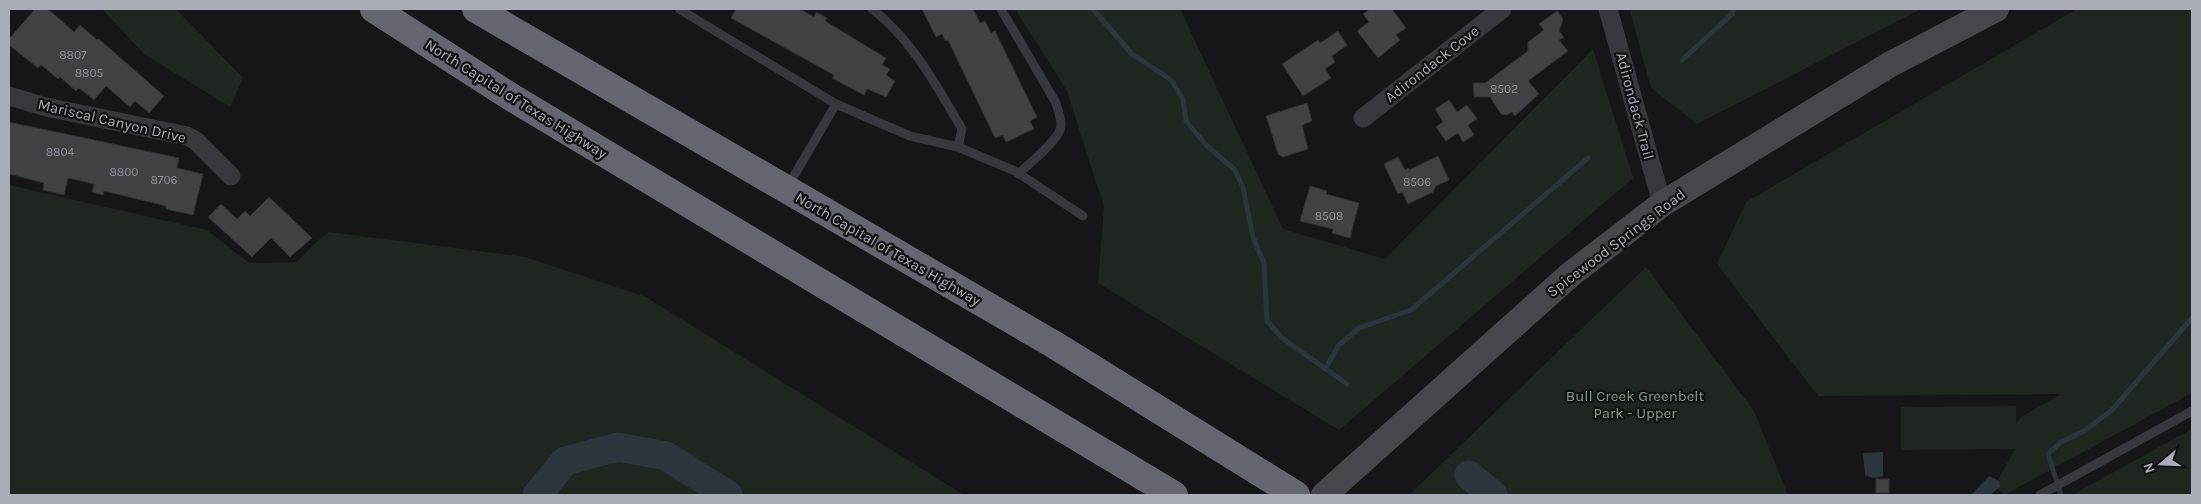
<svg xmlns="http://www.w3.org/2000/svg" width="2201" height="504" viewBox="0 0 2201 504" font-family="Karla,sans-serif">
<rect width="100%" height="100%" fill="#161618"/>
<g fill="#1e261f">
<polygon points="102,9 176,9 243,78 230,107 144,54"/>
<polygon points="1015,9 1180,9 1283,229 1385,259 1593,49 1633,178 1339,430 1098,283 1104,207 1067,91"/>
<polygon points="1632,9 1921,9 1697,124 1651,88 1630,11"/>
<polygon points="2077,9 2192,9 2192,393 2004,495 1995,485 2015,449 1901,450 1901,407 2016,406 2016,425 2021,417 2061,394 1818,396 1717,264 1746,202"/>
<polygon points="9,185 207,230 249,263 297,262 317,241 329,232 525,257 646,297 964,495 9,495"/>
<polygon points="1646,267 1754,411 1788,495 1409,495"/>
<polygon points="2192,429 2192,495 2072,495"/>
</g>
<g fill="#2c353c">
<polygon points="1883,452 1883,476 1873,478 1865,475 1863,453"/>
<polygon points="1989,476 1999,481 2000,487 1990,495 1971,495"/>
</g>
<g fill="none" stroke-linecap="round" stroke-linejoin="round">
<g stroke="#2c353c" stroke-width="5">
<polyline points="1093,9 1132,54 1171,80 1183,99 1186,121 1207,146 1235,170 1243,188 1253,237 1264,263 1267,321 1282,338 1347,384"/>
<polyline points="1682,60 1732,14 1734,9"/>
<polyline points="1325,369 1339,345 1359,328 1411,310 1588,158"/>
<polyline points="2061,495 2048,454 2061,442 2084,431 2112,410 2192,318"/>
</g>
<g stroke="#2c353c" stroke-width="29">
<polyline points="1469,475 1493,495"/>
<polyline points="537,495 565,461 618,447 666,456 728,495"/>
</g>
</g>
<g fill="#404145" stroke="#303034">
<polygon points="35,9 48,9 74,32 80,25 97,40 99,39 164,96 149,113 135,101 130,107 106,86 94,100 79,88 76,91 60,77 58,79 41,65 38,68 9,45 9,39"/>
<polygon points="736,9 800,9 814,17 816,12 827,18 825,21 886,58 882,65 890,69 886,75 895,81 886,97 867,89 864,95 832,78 834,75 731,18"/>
<polygon points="922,9 973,9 980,23 985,21 991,33 995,31 1037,117 1030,121 1034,129 1006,142 1003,135 995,138 948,40 945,41 942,34 936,37"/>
<polygon points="1370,9 1392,9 1406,28 1396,35 1400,40 1378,58 1357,31 1369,22 1363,14"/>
<polygon points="1557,11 1563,19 1559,31 1564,37 1559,40 1568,51 1528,81 1539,94 1515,116 1512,112 1507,115 1501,114 1490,97 1474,97 1473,83 1485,83 1528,51 1528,42 1544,30 1539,24"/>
<polygon points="1338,31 1347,45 1332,56 1335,62 1325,69 1331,78 1303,96 1282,64 1318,40 1320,43"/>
<polygon points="1449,100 1457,112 1467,105 1477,119 1468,125 1474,135 1463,142 1458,133 1446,141 1436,127 1443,122 1435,109"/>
<polygon points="1307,103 1312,121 1302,125 1308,149 1283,157 1278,154 1266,116"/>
<polygon points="9,122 179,158 177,168 203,174 193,215 166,209 166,206 104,191 103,195 92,192 94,184 68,178 64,195 43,190 44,183 9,174"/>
<polygon points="1438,156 1449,180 1436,186 1433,192 1408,204 1402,192 1398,194 1384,164 1398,157 1405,170 1408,168 1409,170"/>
<polygon points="1310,186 1327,191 1326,194 1359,203 1350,238 1332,233 1333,229 1300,221"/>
<polygon points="269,197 312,238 290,257 271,238 252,257 208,217 221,204 237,219 245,211 250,216"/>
<rect x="1876" y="479" width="13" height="14"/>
</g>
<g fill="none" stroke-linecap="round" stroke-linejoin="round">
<g stroke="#37383d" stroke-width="9">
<polyline points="679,9 836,104"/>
<path d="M1001,9L1056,103C1058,111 1063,122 1060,130C1054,144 1030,163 1018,174"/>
<polyline points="958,147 1015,171 1083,216"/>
<path d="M788,186L836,104L910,136L958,147L962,129C937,87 912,39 872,9"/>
<polyline points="2040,495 2192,411"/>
</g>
<g stroke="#37383d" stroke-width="19">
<polyline points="1608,9 1662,204"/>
<polyline points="9,96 46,107 187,136 196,141 231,176"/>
<polyline points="1363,118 1502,9"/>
</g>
<polyline stroke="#45474d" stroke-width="26" points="1324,495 1571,274 1662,204 1889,65 1996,9"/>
<g stroke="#63666e" stroke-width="28">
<polyline points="374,9 511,97 1174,495"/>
<polyline points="476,9 1053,344 1296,495"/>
</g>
</g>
<g text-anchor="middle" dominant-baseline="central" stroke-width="4.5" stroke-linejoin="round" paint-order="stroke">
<g font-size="12" fill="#8e929b">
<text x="73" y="55">8807</text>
<text x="89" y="73">8805</text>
<text x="1504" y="89">8502</text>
<text x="60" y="152">8804</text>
<text x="124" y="172">8800</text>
<text x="164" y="180">8706</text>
<text x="1417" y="182">8506</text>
<text x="1329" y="216">8508</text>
</g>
<g font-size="15" fill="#a8adb8" stroke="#111113">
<text transform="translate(1432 64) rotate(-38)">Adirondack Cove</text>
<text transform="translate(516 99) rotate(32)">North Capital of Texas Highway</text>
<text transform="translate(1635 106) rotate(75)">Adirondack Trail</text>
<text transform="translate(112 121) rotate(13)">Mariscal Canyon Drive</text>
<text transform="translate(1616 243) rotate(-37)">Spicewood Springs Road</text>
<text transform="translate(888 249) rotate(30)">North Capital of Texas Highway</text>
</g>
<g font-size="15" fill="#7fa381" stroke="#111113">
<text x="1635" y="396">Bull Creek Greenbelt<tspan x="1635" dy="17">Park - Upper</tspan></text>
</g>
</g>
<rect width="2201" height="504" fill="none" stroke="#a8adb8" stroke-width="20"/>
<g transform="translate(2161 464) rotate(251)" stroke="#111113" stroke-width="4" paint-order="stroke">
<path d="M0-4L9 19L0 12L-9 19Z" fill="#a8adb8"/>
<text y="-8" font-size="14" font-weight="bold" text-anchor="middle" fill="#a8adb8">N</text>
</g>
</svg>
